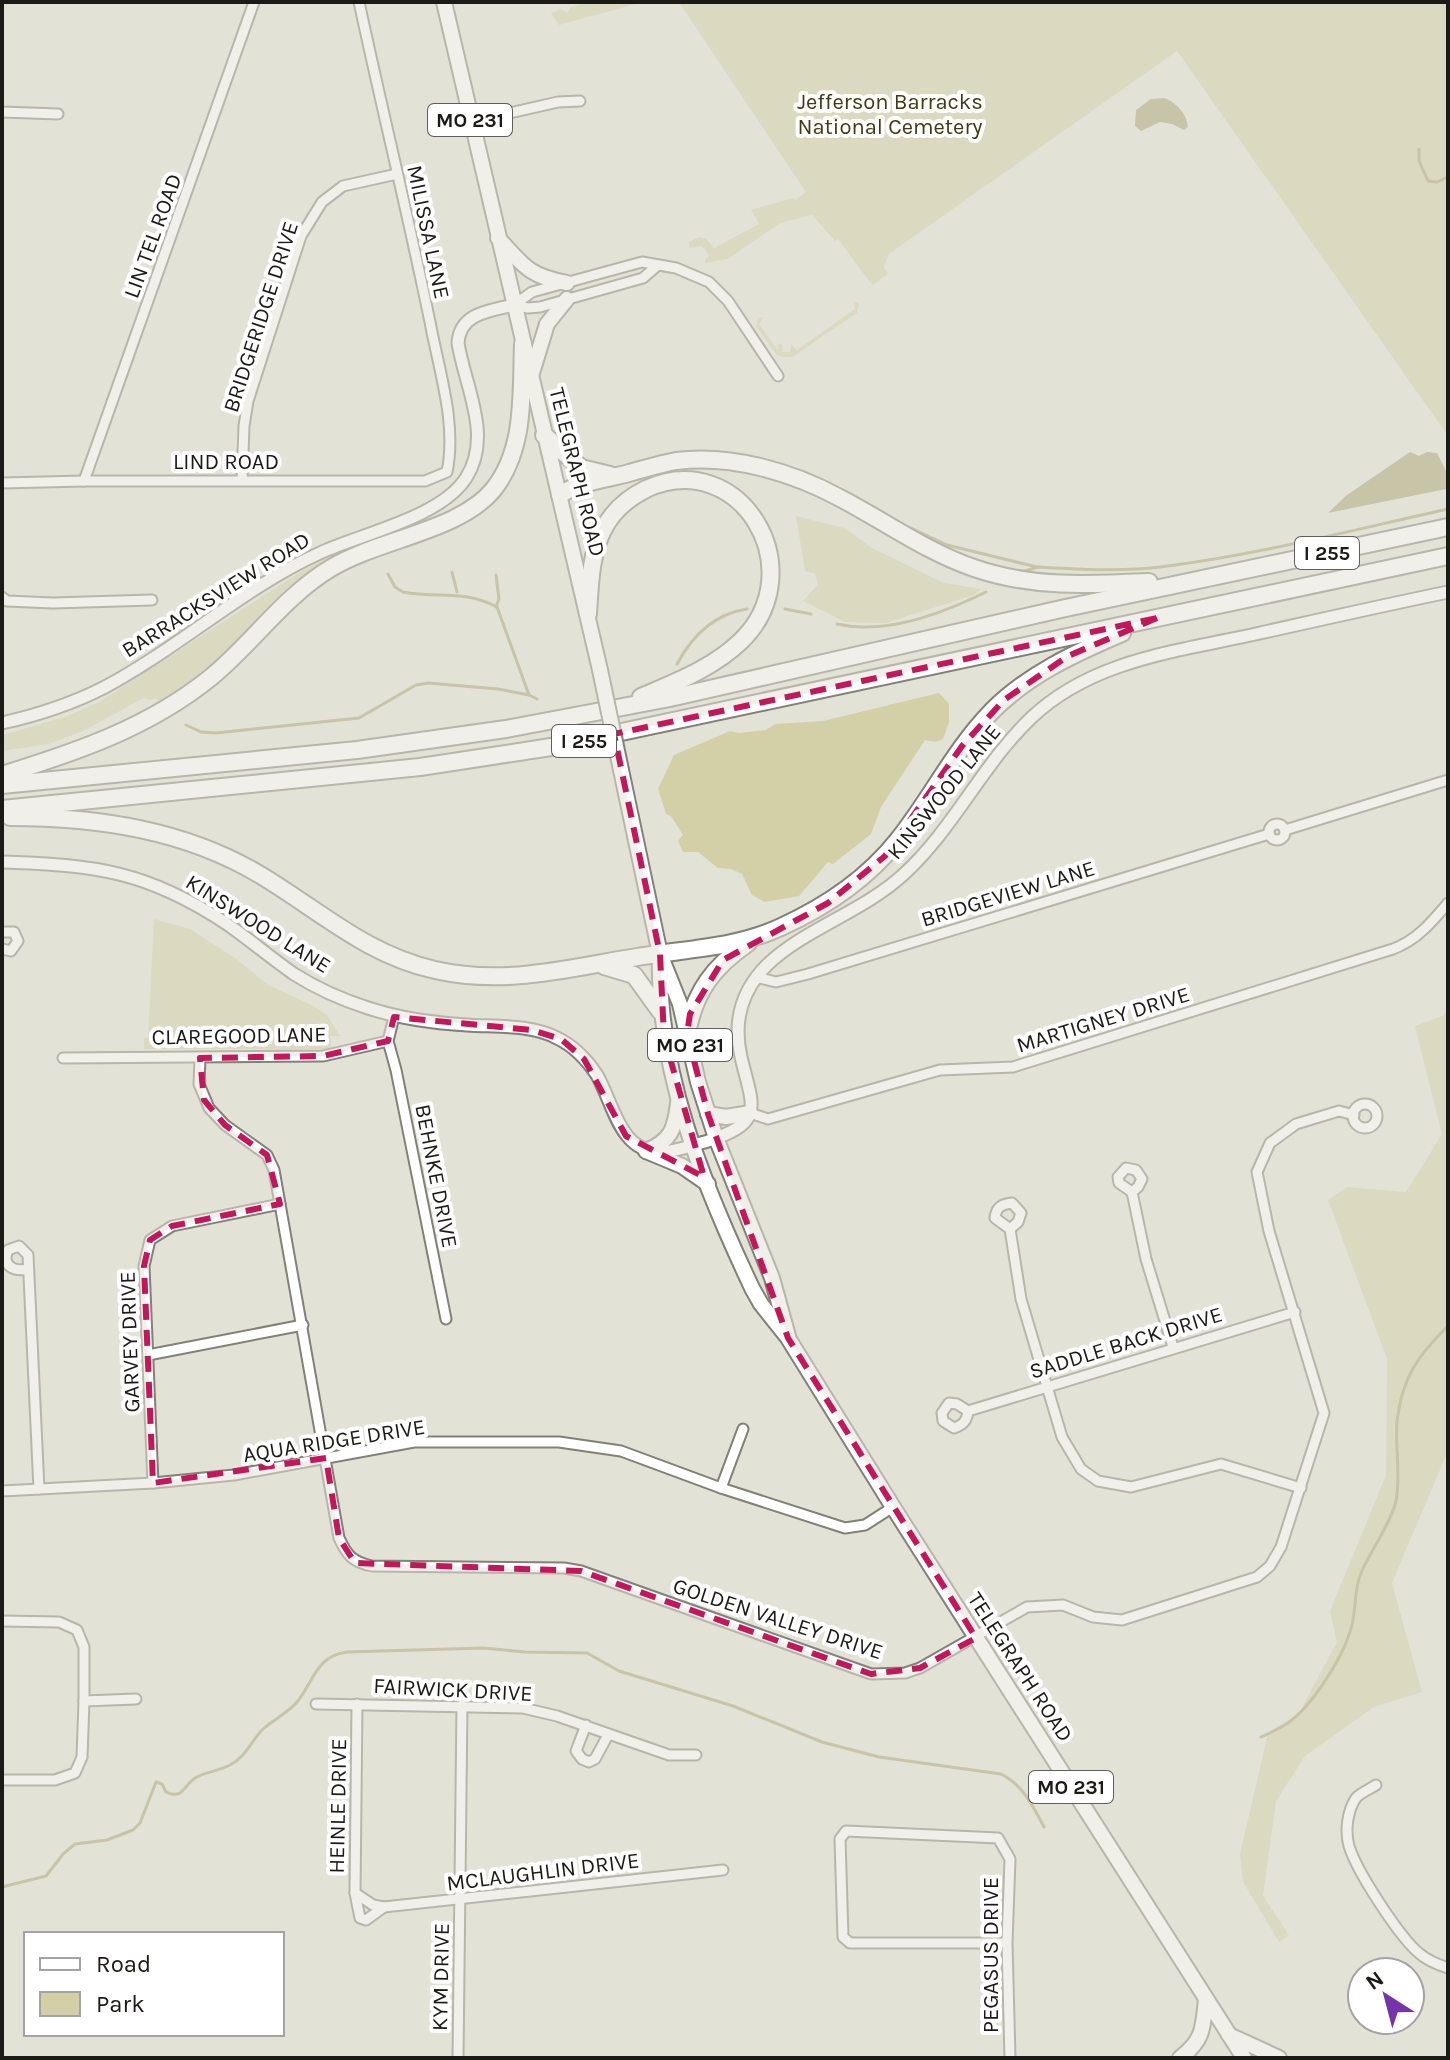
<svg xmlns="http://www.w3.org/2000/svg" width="1450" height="2060" viewBox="0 0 1450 2060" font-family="Karla,sans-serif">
<rect width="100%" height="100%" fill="#e3e2d7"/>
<g fill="#d3cfa7">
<polygon points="586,2 643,2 559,25 551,13 561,9 567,13 571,7"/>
<polygon points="671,2 1448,2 1448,436 1177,51 889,254 884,267 888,274 872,285 838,239 835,241 812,215 780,223 728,259 705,263 705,259 709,256 702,246 689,248 689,242 699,237 706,239 714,248 759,224 751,210 793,198 795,200 806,192 681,5"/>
<polygon points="853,301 859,303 857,313 792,357 782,357 776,354 756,326 758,318 764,317 759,324 776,348 779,349 778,345 782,343 783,352 790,352 791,344 797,350 855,309"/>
<polygon points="796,516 844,528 872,548 944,583 981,589 974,595 886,623 845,622 803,601 818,584 815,574 805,571"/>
<path d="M359,546C337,558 314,569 295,585C248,624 212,671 160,704L156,698L150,700L144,698L83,731L49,744L2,751V735L65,717L101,701L297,574L322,560Z"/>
<polygon points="939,693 949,704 949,722 943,739 935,742 925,740 881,807 871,834 833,864 828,862 799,896 765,902 752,895 742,874 731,869 718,868 698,852 683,852 678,841 683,835 671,816 666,814 658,789 674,755 730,731 739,733 766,730 775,724 823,721"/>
<polygon points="154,919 190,929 238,960 268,985 314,1006 327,1015 340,1036 330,1036 332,1049 144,1049 144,1038 148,1037"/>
<polygon points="1448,1009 1448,1451 1392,1583 1422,1692 1374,1707 1305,1756 1276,1801 1263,1896 1289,1935 1279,1942 1243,1882 1240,1854 1268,1733 1299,1713 1337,1642 1330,1611 1386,1475 1387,1359 1328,1200 1347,1187 1406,1192 1442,1134 1415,1026 1442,1016"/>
</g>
<g fill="#a49f6d">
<path d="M1164,98C1176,102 1187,114 1188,127L1184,130L1172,124L1160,122L1141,131L1135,126L1136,110L1151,99Z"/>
<polygon points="1410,452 1419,456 1427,452 1437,453 1448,475 1446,489 1328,513 1347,495"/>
</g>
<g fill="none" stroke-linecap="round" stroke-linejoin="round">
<g stroke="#a49f6d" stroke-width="3">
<polyline points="1419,149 1419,161 1428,181 1437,182 1448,177"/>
<polyline points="911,528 947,545 1037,567"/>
<path d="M1025,571L1038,567C1078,569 1120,572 1160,567C1257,555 1353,530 1448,509"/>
<polyline points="452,572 457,592"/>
<path d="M388,574L395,587L403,592C438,599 463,589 497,607L529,695L537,699"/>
<polyline points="496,607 499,599 496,575"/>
<polyline points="785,609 811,614"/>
<path d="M837,624C886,635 941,614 986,592"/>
<path d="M677,664C692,636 714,614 747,609"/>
<polyline points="186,725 201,732 216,733 359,718 416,685 428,683 498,689 529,695"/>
<path d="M1261,1737C1270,1733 1280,1728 1288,1723C1312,1706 1341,1660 1350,1632C1357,1613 1353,1592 1361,1573C1370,1552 1392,1521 1396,1501C1401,1474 1395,1448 1397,1421C1402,1378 1418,1355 1448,1326"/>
<path d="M2,1887L46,1876L63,1854L75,1844L107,1840L133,1830L140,1823L156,1782L162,1784L166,1792C183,1800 183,1786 195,1778C205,1772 219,1771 230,1765C246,1757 251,1741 263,1729C274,1719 288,1713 297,1702C314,1681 316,1656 347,1652L483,1648L525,1652L587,1653L619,1671L733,1706L822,1742L879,1757L1001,1774C1023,1785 1033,1806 1044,1827"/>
</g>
<g stroke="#828176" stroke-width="13">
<g id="minor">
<polyline points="2,112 58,114"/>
<polyline points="470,122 558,102 580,101"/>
<polyline points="514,305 532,292 642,262 676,268 709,282 728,301 778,376"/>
<polyline points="514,305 528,308 540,307 643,278 658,265"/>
<polyline points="242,480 244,426 248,401 301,236 322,202 343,186 397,174"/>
<polyline points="84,481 254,2"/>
<path d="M2,483L84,481H425L447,472C457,423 439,371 430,322C408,215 382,109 359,2"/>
<polyline points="2,597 7,601 53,603 152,600"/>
<circle cx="1277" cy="832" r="8"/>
<polyline points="1285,830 1448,780"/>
<polyline points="2,932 14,932 18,941 11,951 2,949"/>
<polyline points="756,977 776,982 808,974 1269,834"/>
<polyline points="394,1017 388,1041 396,1070 446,1319"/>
<polyline points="63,1058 323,1056 388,1041"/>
<path d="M200,1058L199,1084L209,1108L225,1125L267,1155L274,1170L339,1538C347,1555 352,1562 372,1566L564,1568L581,1571L871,1674L905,1673L920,1668L1027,1607L1063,1605L1093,1617L1122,1620L1257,1577L1270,1566L1281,1547L1324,1413L1269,1231L1257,1172L1270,1143L1296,1124L1339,1111L1354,1115"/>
<circle cx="1365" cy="1116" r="12"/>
<path d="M750,1113L768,1119L940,1070L1013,1067L1393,949C1417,940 1432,922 1448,903"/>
<polyline points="1132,1192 1138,1187 1142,1179 1136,1170 1126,1168 1118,1177 1119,1183 1132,1192 1146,1259 1173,1347"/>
<path d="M1010,1229L1018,1222L1021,1213L1012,1203C1002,1204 996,1207 995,1218L1010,1229L1021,1299L1062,1437L1081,1469L1098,1481L1131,1487L1221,1464L1301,1488"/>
<path d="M28,1269C14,1272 1,1266 8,1250L19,1246L28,1255L39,1489"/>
<polyline points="148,1355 303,1325"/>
<path d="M968,1411C967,1421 963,1425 954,1428L943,1421L942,1413L949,1403L957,1404L968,1411L1295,1312"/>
<polyline points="153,1483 144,1266 150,1240 172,1226 280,1204"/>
<polyline points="721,1488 743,1429"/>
<polyline points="2,1491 153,1483 234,1475 414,1442 559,1442 621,1451 721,1488 845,1528 865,1525 893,1507"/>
<polyline points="2,1621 59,1622 77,1630 84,1647 84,1701 82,1757 75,1773 55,1780 2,1780"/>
<polyline points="84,1701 136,1699"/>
<polyline points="316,1704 523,1708 557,1716 669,1755 696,1755"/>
<polyline points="357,1704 355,1893 373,1905 384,1907 723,1870"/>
<polyline points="586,1725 576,1751 582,1759 589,1762 595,1759 608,1735"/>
<path d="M1376,1785C1370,1789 1360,1793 1356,1798C1347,1811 1345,1832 1349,1846C1357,1872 1400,1938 1420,1954C1428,1961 1439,1965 1448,1968"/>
<polyline points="355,1893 360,1918 366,1920 384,1907"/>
<polyline points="1007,1943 850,1943 843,1937 840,1839 846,1831 998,1838 1010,1859 1007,1943 1010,2058"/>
<polyline points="458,2058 462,1705"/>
</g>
</g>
<g stroke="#828176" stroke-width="15">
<g id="tertiary">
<path d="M2,723C38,715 72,704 105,687C180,647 244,587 322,552C364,533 441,517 466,478C493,436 465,387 458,343C460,313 489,311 514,305"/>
<path d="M2,862C96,865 147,871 227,924C250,940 271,958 294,974C316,988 343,1000 368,1008C401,1019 433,1023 467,1025C497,1027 530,1024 557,1038C574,1046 587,1060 597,1075C614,1105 620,1154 663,1152C678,1151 693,1145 708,1141C767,1122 752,1105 741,1057C733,1022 741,991 767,965C804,929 863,912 904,874C954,828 982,765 1031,718C1093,659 1180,651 1260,633C1323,619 1385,605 1448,592"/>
</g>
</g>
<g stroke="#828176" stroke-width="18">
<g id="primary">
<polyline points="444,2 600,670"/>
<path d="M498,238C523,265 528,276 567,283"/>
<polyline points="532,373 547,324 567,299"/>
<polyline points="621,770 660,954 680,1004 698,1082 716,1138 772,1278 788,1336"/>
<path d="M660,954C656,1070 703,1184 752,1288L761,1304L788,1338L893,1507L1244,2058"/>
<polyline points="708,1114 726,1117 750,1113"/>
<polyline points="646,1151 682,1166 708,1184"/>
<path d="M646,1151C671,1141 675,1129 678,1103"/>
<polyline points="1229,2035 1279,2058"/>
<path d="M1180,2058C1204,2040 1203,2027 1206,1999"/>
</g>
</g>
<g stroke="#828176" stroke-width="20">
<g id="motorway">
<polyline points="544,435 581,468 610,475"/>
<path d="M560,495C577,482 608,479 629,473C644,469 660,464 676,461C731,454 792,472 840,498C886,522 925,551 974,568C1032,588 1089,585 1149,582"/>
<path d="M588,614C590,586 590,556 603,530C612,512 628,498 646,489C740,446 814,570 741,641C713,668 676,682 641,697"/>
<path d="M2,775C76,752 148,728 210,678C252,644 283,597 331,568C379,539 459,531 493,490C526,449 521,393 523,344"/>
<polyline points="2,785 357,750 506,729 670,698 1061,609 1448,527"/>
<polyline points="2,809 420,767 551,747 1448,556"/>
<path d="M10,817C98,817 186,830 262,876C320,911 367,955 435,970C505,986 569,968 637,957C686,949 736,948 781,927C825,907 867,879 898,840C931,799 954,750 992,711C1029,674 1075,653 1122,633"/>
<polyline points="604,966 634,975 660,1011"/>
<path d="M687,1034C694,992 714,966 748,943"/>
</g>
</g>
<use href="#minor" stroke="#fff" stroke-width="9"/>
<use href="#tertiary" stroke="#fff" stroke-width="11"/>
<use href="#primary" stroke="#fff" stroke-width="14"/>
<use href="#motorway" stroke="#fff" stroke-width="16"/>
<g stroke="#828176" stroke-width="18" stroke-linecap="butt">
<polyline id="primary-bridge" points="600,670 621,770"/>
</g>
<use href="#primary-bridge" stroke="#fff" stroke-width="14"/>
</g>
<path d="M0 0H1450V2060H0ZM1157,618L1068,656L1004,700L962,746L885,856L828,903L723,960L690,1014L687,1034L708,1114L788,1338L976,1638L920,1668L871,1674L581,1571L355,1563L339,1538L326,1458L153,1483L144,1266L150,1240L172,1226L280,1204L267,1155L225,1125L204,1100L200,1058L323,1056L388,1041L394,1017L532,1030L561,1039L584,1059L626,1136L704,1177L664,1037L660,954L614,734Z" fill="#e3e2d7" fill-opacity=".55" fill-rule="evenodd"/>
<path fill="none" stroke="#c2185b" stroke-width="6" stroke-dasharray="16 10" stroke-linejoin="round" d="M1157,618L1068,656L1004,700L962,746L885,856L828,903L723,960L690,1014L687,1034L708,1114L788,1338L976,1638L920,1668L871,1674L581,1571L355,1563L339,1538L326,1458L153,1483L144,1266L150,1240L172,1226L280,1204L267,1155L225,1125L204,1100L200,1058L323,1056L388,1041L394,1017L532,1030L561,1039L584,1059L626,1136L704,1177L664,1037L660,954L614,734Z"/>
<g text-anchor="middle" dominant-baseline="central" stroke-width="8" stroke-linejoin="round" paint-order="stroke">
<g fill="#fff" stroke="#5f5f5c" stroke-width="2">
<rect x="428" y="104" width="84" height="32" rx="6"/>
<rect x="1295" y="537" width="64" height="32" rx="6"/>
<rect x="552" y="725" width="64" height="32" rx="6"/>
<rect x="648" y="1029" width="84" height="32" rx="6"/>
<rect x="1029" y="1771" width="84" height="32" rx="6"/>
</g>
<g font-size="20" font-weight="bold" fill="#1b1a16">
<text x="470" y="120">MO 231</text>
<text x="1327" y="553">I 255</text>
<text x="584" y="741">I 255</text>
<text x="690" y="1045">MO 231</text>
<text x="1071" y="1787">MO 231</text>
</g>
<g font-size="22" fill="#3e3a11" stroke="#fff">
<text x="890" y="102">Jefferson Barracks<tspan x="890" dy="25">National Cemetery</tspan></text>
</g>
<g font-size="22" fill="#1b1a16" stroke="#fff">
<text transform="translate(428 232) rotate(78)">MILISSA LANE</text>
<text transform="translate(153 236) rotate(-70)">LIN TEL ROAD</text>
<text transform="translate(261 317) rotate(-72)">BRIDGERIDGE DRIVE</text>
<text x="226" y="462">LIND ROAD</text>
<text transform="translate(577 472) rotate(76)">TELEGRAPH ROAD</text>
<text transform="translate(216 595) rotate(-32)">BARRACKSVIEW ROAD</text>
<text transform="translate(944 792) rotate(-51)">KINSWOOD LANE</text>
<text transform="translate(1008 894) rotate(-17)">BRIDGEVIEW LANE</text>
<text transform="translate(258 924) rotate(32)">KINSWOOD LANE</text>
<text transform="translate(1103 1020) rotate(-17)">MARTIGNEY DRIVE</text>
<text transform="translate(239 1036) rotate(-1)">CLAREGOOD LANE</text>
<text transform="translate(436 1176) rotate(79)">BEHNKE DRIVE</text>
<text transform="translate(130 1342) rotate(-92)">GARVEY DRIVE</text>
<text transform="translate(1126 1343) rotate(-17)">SADDLE BACK DRIVE</text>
<text transform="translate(334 1441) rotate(-9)">AQUA RIDGE DRIVE</text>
<text transform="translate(778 1619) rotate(18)">GOLDEN VALLEY DRIVE</text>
<text transform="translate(1020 1667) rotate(57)">TELEGRAPH ROAD</text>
<text transform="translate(453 1690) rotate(3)">FAIRWICK DRIVE</text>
<text transform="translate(338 1806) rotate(-89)">HEINLE DRIVE</text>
<text transform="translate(543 1872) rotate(-7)">MCLAUGHLIN DRIVE</text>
<text transform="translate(991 1955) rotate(-90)">PEGASUS DRIVE</text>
<text transform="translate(441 1977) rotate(-89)">KYM DRIVE</text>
</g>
</g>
<rect width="1450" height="2060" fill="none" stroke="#1b1a16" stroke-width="8"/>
<rect x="24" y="1932" width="260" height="104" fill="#ffffff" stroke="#a4a3a2" stroke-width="2"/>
<rect x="40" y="1958" width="40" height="12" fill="#ffffff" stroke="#a4a3a2" stroke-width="2"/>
<text x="96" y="1972" font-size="24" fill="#1b1a16">Road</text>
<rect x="40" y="1992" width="40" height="24" fill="#d3cfa7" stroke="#a4a3a2" stroke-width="2"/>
<text x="96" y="2012" font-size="24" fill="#1b1a16">Park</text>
<g transform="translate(1386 1996) rotate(324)"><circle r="38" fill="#ffffff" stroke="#a4a3a2" stroke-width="2"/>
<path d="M0-6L14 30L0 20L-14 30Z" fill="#7534a9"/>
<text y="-12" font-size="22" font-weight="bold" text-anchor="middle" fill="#1b1a16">N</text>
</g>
</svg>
